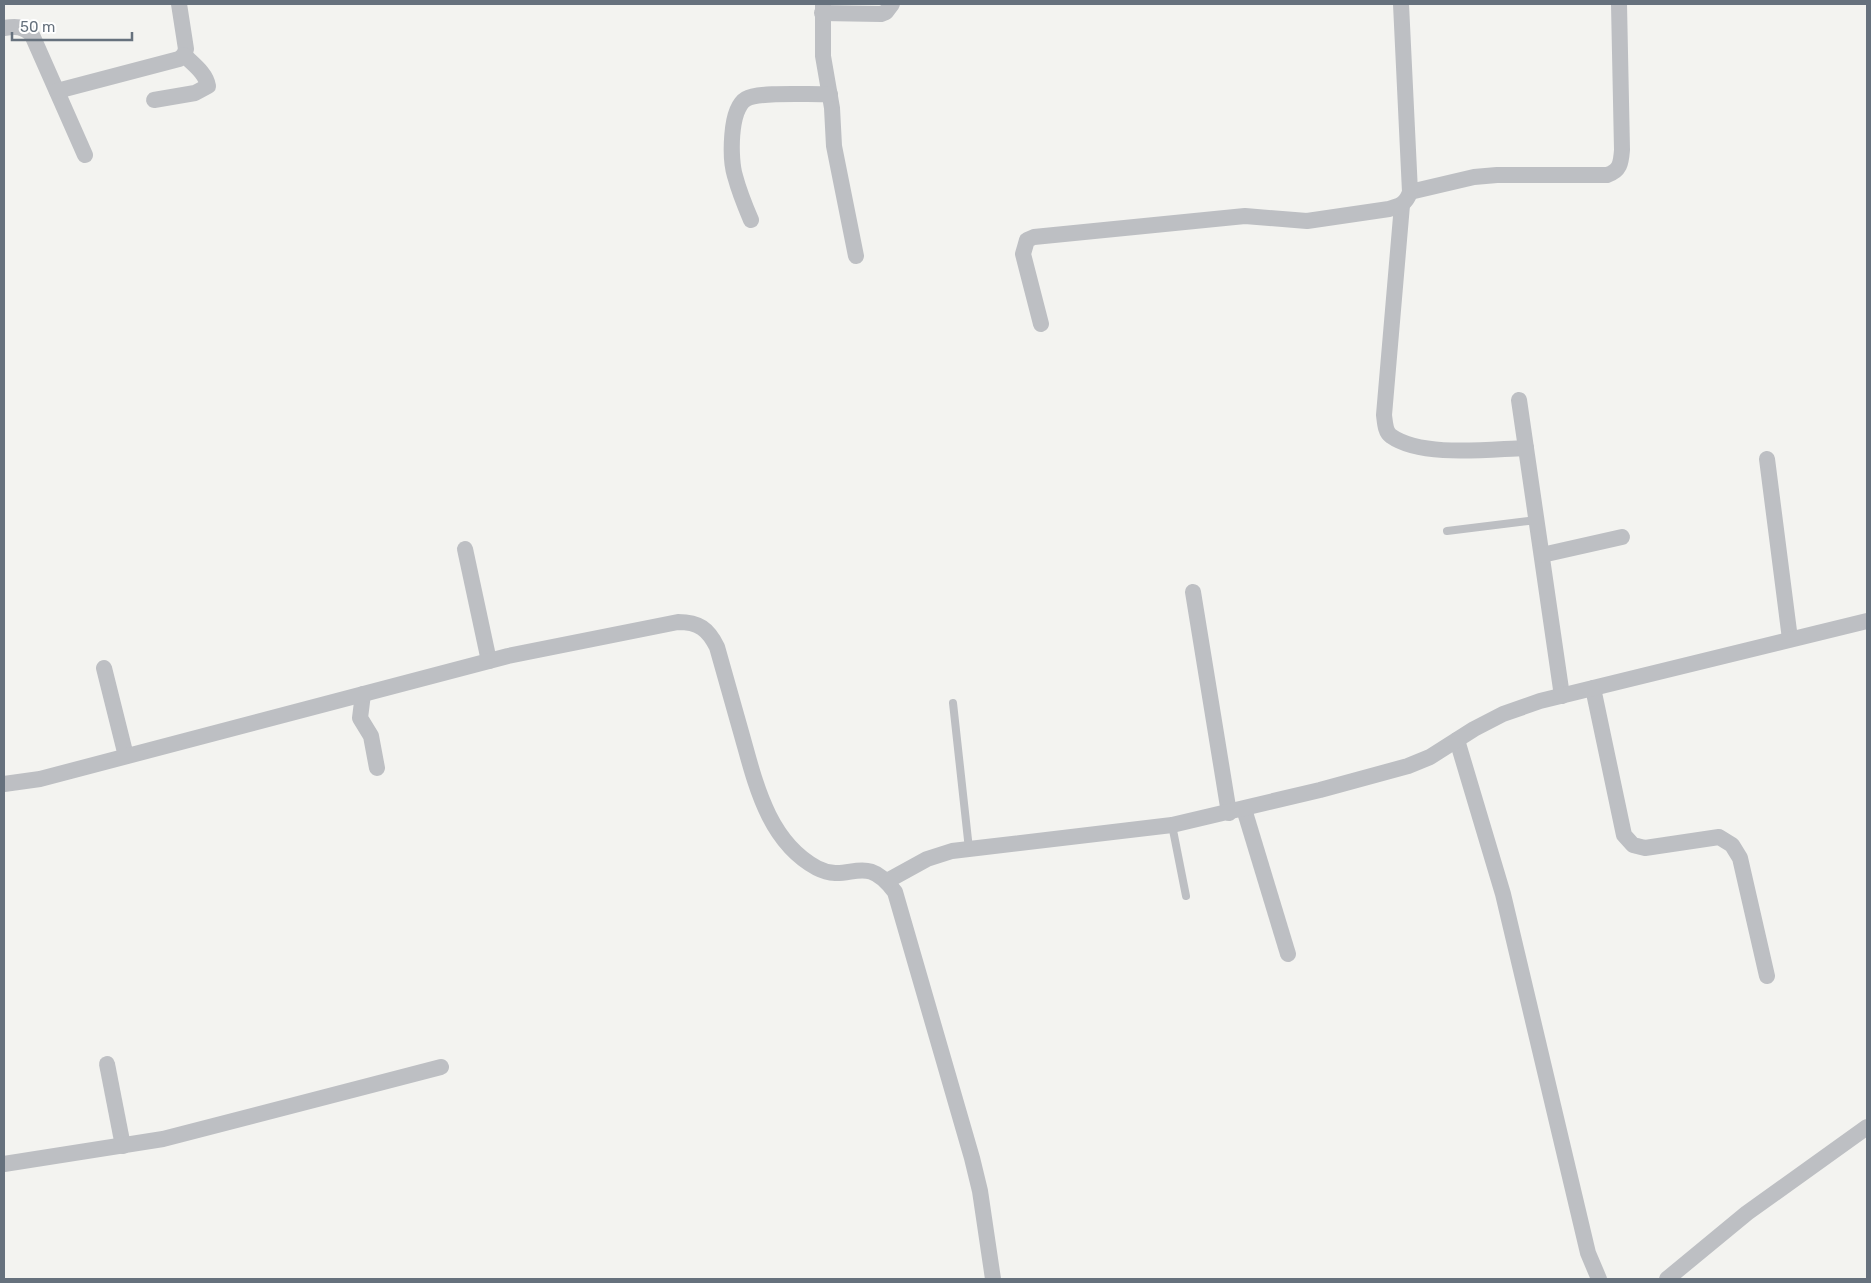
<svg xmlns="http://www.w3.org/2000/svg" width="1871" height="1283" viewBox="0 0 1871 1283" font-family="Rubik,sans-serif">
<rect width="100%" height="100%" fill="#f3f3f0"/>
<g fill="none" stroke-linecap="round" stroke-linejoin="round">
<g stroke="#bdbfc3" stroke-width="8">
<polyline points="1447,531 1537,520"/>
<polyline points="953,703 969,849"/>
<polyline points="1172,825 1186,896"/>
</g>
<g stroke="#bdbfc3" stroke-width="16">
<polyline points="823,4 823,56 832,108 834,146 856,256"/>
<polyline points="822,13 881,14 886,12 892,4"/>
<path d="M4,28C16,26 23,26 32,35L85,155"/>
<polyline points="57,91 179,59 184,55 186,49 179,4"/>
<path d="M154,100L195,93L208,86C206,73 193,64 184,55"/>
<path d="M1410,192L1474,177L1497,175H1607C1620,171 1621,163 1622,150L1619,4"/>
<path d="M1402,205L1384,415C1385,422 1385,432 1391,436C1422,458 1490,449 1526,448"/>
<path d="M751,220C745,206 739,191 735,176C730,160 729,109 746,99C759,91 812,95 830,94"/>
<path d="M1041,324L1023,254L1027,240L1034,237L1245,216L1307,221L1389,209C1400,206 1406,204 1410,192L1401,4"/>
<polyline points="1519,400 1562,696"/>
<polyline points="1767,459 1790,639"/>
<polyline points="465,549 489,661"/>
<polyline points="1542,555 1622,537"/>
<polyline points="1193,592 1229,813"/>
<polyline points="104,668 126,756"/>
<polyline points="1593,688 1624,835 1633,845 1645,848 1719,837 1732,845 1740,858 1767,976"/>
<polyline points="363,694 360,718 371,736 377,768"/>
<polyline points="1457,740 1503,894 1588,1253 1599,1279"/>
<path d="M4,784L40,779L508,656L678,622C699,622 708,629 717,647C725,676 733,704 741,732C755,781 767,841 817,868C850,885 864,850 895,892L972,1158L980,1191L993,1279"/>
<polyline points="1244,809 1288,954"/>
<polyline points="887,881 927,859 952,851 1172,825 1320,790 1408,766 1430,757 1474,729 1503,714 1540,701 1867,621"/>
<polyline points="107,1064 123,1146"/>
<polyline points="4,1164 163,1139 441,1067"/>
<polyline points="1667,1279 1747,1213 1867,1127"/>
</g>
</g>
<rect width="1871" height="1283" fill="none" stroke="#66717d" stroke-width="10"/>
<path d="M12 32v8h120v-8" fill="none" stroke="#66717d" stroke-width="2.5"/>
<text x="20" y="32" font-size="15" fill="#66717d" stroke="#ffffff" stroke-width="4" paint-order="stroke">50 m</text>
</svg>
